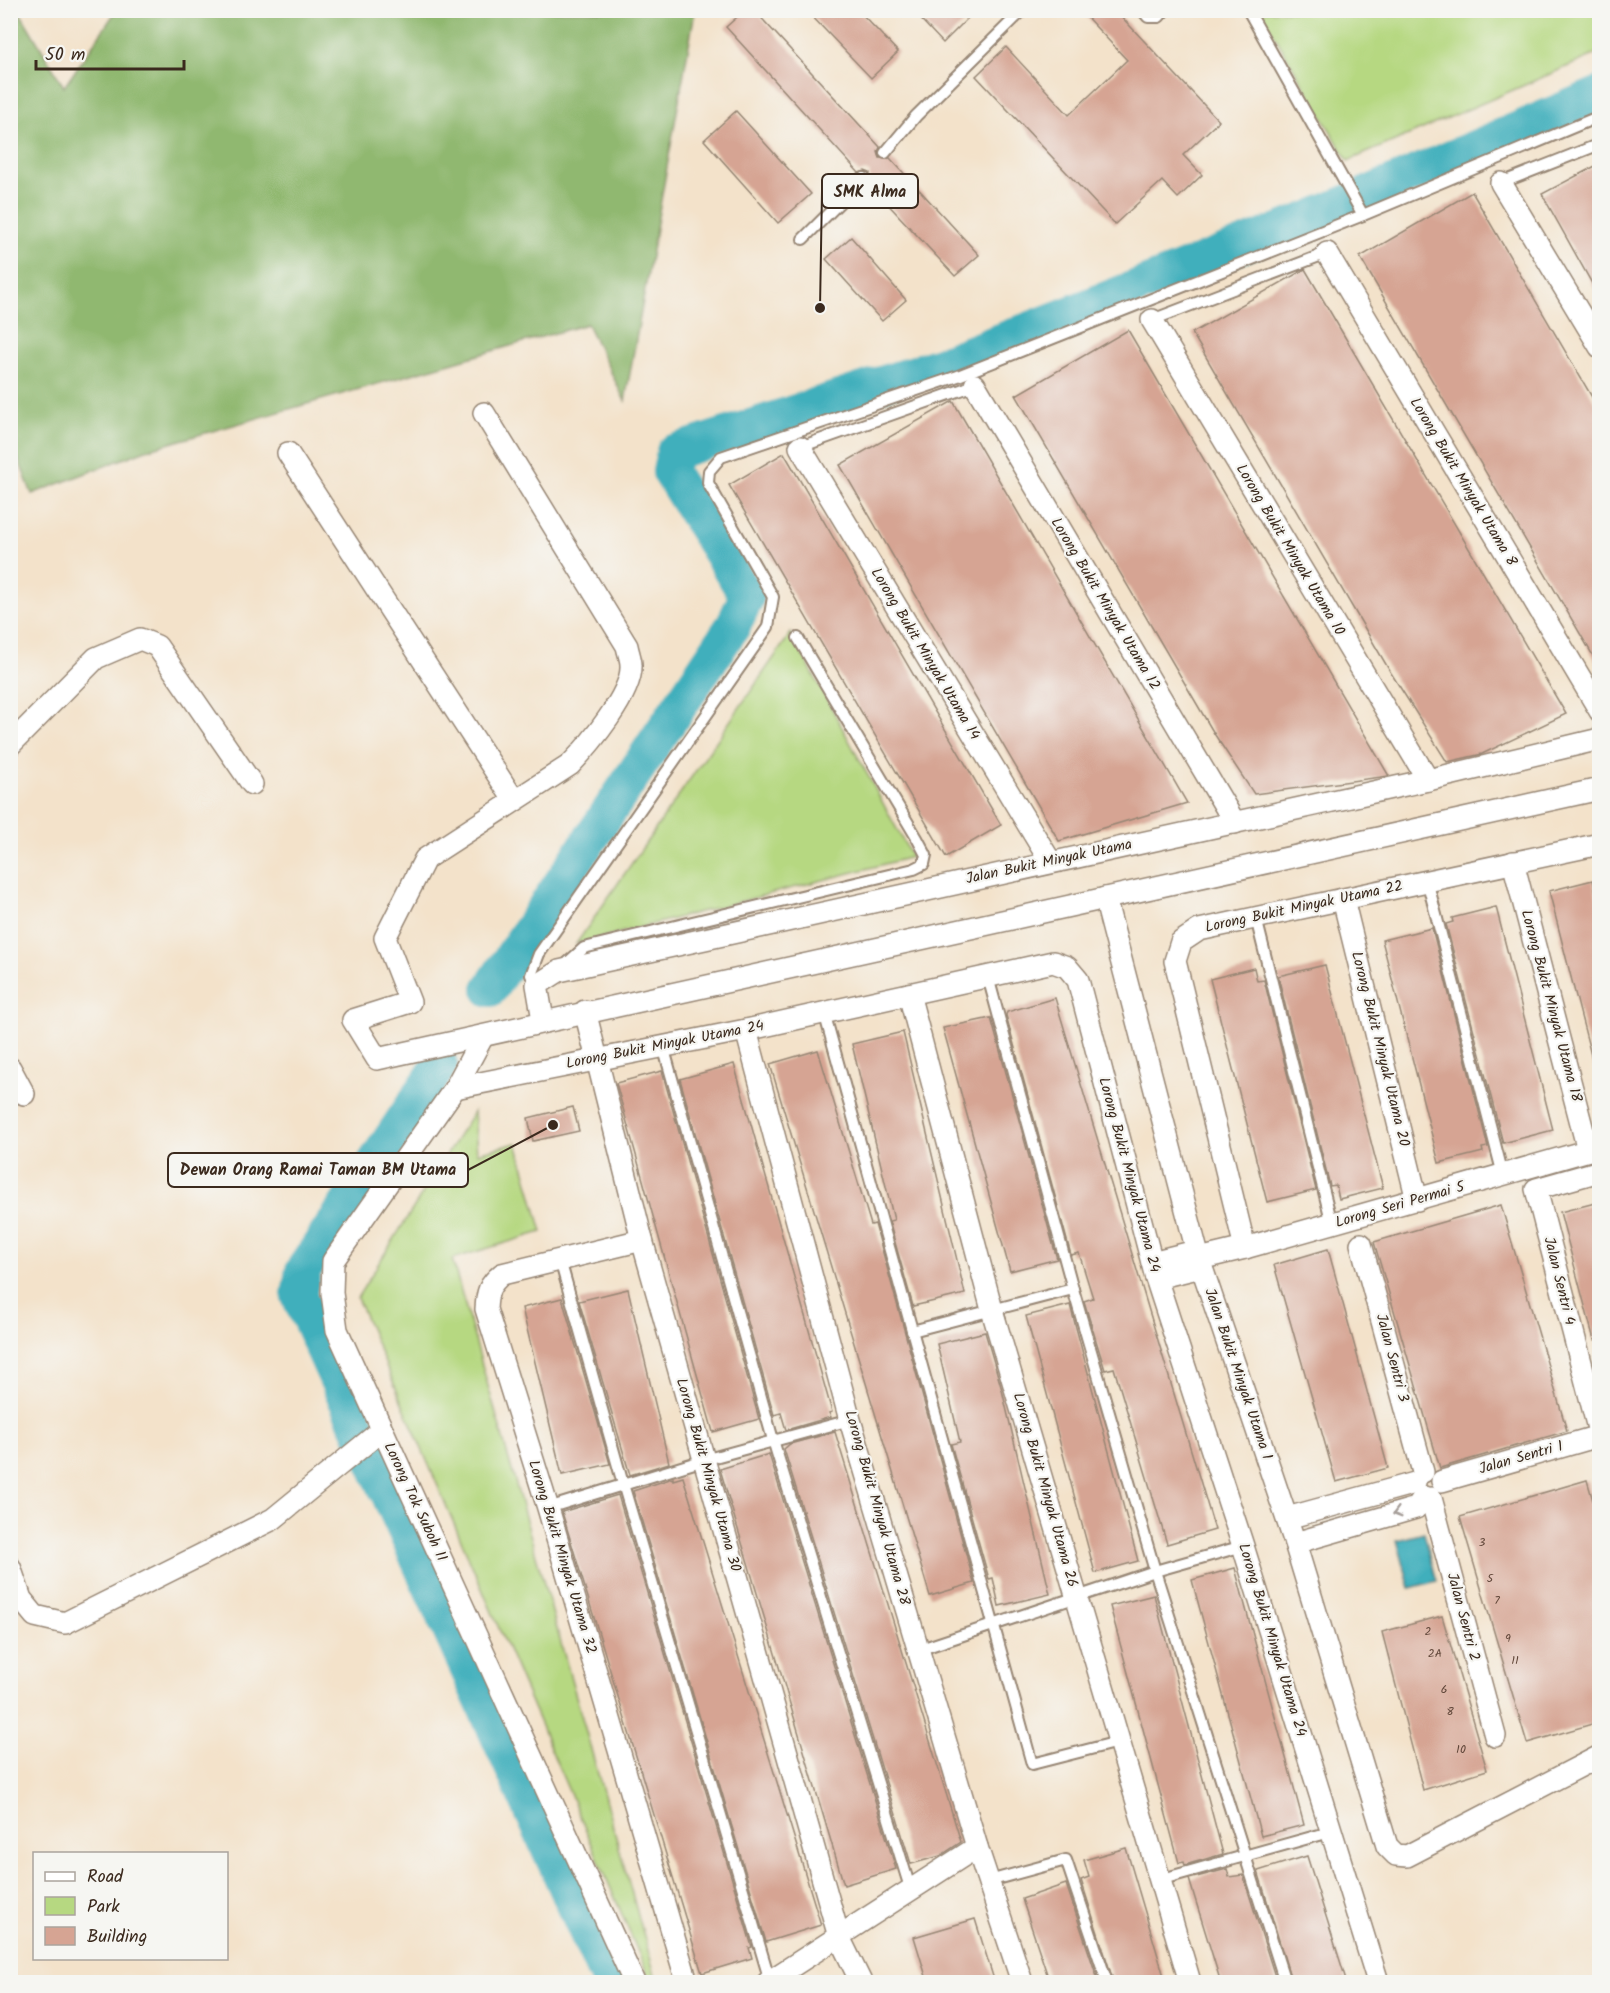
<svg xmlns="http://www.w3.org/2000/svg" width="1610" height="1993" viewBox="0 0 1610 1993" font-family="Kalam,sans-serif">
<rect width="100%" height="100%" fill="#f6f6f2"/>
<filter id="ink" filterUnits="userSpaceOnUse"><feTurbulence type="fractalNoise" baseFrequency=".0167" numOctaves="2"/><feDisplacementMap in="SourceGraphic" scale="12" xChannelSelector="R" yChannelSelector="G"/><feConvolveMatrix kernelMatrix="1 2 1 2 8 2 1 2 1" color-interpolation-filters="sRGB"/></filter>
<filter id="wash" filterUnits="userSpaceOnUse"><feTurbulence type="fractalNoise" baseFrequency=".008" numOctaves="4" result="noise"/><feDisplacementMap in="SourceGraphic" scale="24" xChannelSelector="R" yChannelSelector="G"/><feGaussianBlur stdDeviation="1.35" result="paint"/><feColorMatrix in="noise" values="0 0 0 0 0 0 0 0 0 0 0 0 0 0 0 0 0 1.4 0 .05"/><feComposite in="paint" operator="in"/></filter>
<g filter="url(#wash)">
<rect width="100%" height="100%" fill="#f3e2ca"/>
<g fill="#b6d881" stroke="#788150" stroke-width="1.5">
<polygon points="1260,11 1599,11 1599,53 1348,161"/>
<polygon points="791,633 912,857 576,944"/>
<polygon points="474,1111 477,1153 517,1143 542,1232 452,1259 657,1982 651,1982 357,1298"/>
</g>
<polygon fill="#90b86f" stroke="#667146" stroke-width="1.5" points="11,10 19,11 64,87 116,11 695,11 625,401 587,324 146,450 32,494 10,438"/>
<polygon fill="#40afbc" stroke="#3e6c6d" stroke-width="1.5" points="1424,1533 1437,1581 1410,1588 1397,1540"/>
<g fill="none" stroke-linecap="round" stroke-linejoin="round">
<g stroke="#40afbc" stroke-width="36">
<polyline points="490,989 733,626 747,596 670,472 674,452 942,364 1309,219 1600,94"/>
<polyline points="440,1065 303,1270 299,1296 609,1982"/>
</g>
</g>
<g id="blocks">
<g fill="#d6a493">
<polygon points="745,10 754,10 880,147 878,152 880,158 890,158 979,255 955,276 869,184 870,173 865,171 859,173 726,27"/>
<polygon points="806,10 858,10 898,52 871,78"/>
<polygon points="912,10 976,10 943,43"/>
<polygon points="1080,10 1115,10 1219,121 1183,155 1202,175 1178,198 1162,181 1115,224 976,76 1006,47 1069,115 1127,60"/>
<polygon points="736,111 811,194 778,223 704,140"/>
<polygon points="1599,164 1599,296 1542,194"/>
<polygon points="1472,192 1599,409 1599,666 1360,257"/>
<polygon points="851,237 906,300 882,321 826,259"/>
<polygon points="1305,269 1566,714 1482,754 1447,762 1391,673 1192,333"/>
<polygon points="1128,330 1389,776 1254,794 1215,735 1016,395"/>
<polygon points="953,401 1187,803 1059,841 840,465"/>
<polygon points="784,453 1001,825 946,857 729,485"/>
<polygon points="1593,880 1599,907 1599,1066 1594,1067 1549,891"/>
<polygon points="1496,907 1553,1130 1503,1143 1446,924 1453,922 1452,918"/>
<polygon points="1432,928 1488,1147 1482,1148 1483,1152 1439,1163 1382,940"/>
<polygon points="1325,965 1383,1188 1339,1199 1336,1185 1330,1186 1278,976"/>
<polygon points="1254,968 1257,981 1264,980 1316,1190 1267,1202 1210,979"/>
<polygon points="1055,998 1215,1530 1167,1544 1114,1368 1105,1370 1084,1301 1093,1298 1079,1253 1071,1255 1006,1015 1007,1012"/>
<polygon points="991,1018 1057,1259 1010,1271 943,1028"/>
<polygon points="903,1032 965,1294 913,1306 889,1221 894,1220 852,1044"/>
<polygon points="818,1050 871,1225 875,1224 974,1583 930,1596 770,1064"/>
<polygon points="734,1064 832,1412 829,1413 831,1417 786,1430 781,1413 774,1415 680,1079"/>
<polygon points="662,1071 759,1419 713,1432 616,1083"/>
<polygon points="573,1107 579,1131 533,1141 528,1118"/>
<polygon points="1599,1202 1599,1339 1594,1340 1560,1212"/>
<polygon points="1501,1205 1567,1431 1440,1468 1374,1242"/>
<polygon points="1328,1249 1388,1468 1336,1482 1274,1265"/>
<polygon points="628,1289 669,1463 630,1475 579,1301"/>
<polygon points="562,1298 610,1464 562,1475 522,1308"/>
<polygon points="1070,1305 1138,1561 1095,1573 1026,1316"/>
<polygon points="985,1332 1002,1390 1050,1594 999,1606 993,1578 989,1579 951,1444 960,1442 937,1344"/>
<polygon points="835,1432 961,1842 940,1856 911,1864 784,1449 790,1444"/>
<polygon points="769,1454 896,1869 844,1885 720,1469"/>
<polygon points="683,1477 821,1925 766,1942 633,1491 673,1478 673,1480"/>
<polygon points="1587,1480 1599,1521 1599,1722 1527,1743 1460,1517"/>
<polygon points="618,1495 752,1947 749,1948 752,1958 702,1973 562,1512"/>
<polygon points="1235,1568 1304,1825 1261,1836 1192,1580"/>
<polygon points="1154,1595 1223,1854 1185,1865 1184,1862 1179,1863 1110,1606"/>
<polygon points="1442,1616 1487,1770 1423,1790 1382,1632"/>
<polygon points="1126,1848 1166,1983 1114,1983 1081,1880 1089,1877 1084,1860"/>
<polygon points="1307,1856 1347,1983 1292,1983 1258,1871"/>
<polygon points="1227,1869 1229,1877 1243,1875 1277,1983 1221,1983 1189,1879"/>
<polygon points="1066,1884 1099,1983 1050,1983 1022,1899"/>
<polygon points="975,1919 995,1983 928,1983 914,1937"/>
</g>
</g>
</g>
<g filter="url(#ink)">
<use href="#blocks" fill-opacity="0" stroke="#978674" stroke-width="1.5"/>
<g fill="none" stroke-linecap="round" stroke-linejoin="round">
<g stroke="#978674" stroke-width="14">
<g id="service">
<polyline points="1142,10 1148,17 1159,17 1165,10"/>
<polyline points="1248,10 1363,215"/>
<polyline points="885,153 916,116 1023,10"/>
<polyline points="1501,183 1600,144"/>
<polyline points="803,239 864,178"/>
<polyline points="1152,320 1327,253"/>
<polyline points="800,447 975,385"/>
<polyline points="1427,880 1503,1175"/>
<polyline points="1256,918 1332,1224"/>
<polyline points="564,966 584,948 914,869 924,864 926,855 917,838 798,638"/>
<polyline points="988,977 1073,1289 1155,1571 1285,1982"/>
<polyline points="537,985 531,975 539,954 768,627 773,597 708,483 709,471 721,457 958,376 1363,215 1600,116"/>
<polyline points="824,1012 1032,1764 1118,1742"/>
<polyline points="663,1046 773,1440 911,1891"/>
<polyline points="560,1260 623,1484 770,1981"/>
<polyline points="912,1331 1073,1289"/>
<polyline points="548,1508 704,1460 850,1420"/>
<polyline points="918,1650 1155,1571 1243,1546"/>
<polyline points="1159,1880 1330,1832"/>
<polyline points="989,1881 1066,1860 1107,1982"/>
</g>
</g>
<g stroke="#978674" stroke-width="24">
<g id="minor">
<polyline points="1501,183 1600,347"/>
<polyline points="1327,253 1600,711"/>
<polyline points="1152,320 1428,780"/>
<polyline points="975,385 1235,823"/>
<path d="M484,413L627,646C628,652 631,659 631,665C633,693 589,745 570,765L425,859L385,938L410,1002L353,1020L377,1059L1600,789"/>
<polyline points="800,447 1050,861"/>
<polyline points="288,453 514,800"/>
<polyline points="10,745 96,658 140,639 157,646 252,784"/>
<polyline points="1513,862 1588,1150"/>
<polyline points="1105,898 1199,1259 1295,1543 1387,1846 1396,1855 1407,1856 1600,1756"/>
<polyline points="1343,899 1417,1200"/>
<polyline points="909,994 992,1310 1190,1982"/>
<polyline points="585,1011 642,1240 839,1937 861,1982"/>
<polyline points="543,1020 537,985 559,971 1428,780 1600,739"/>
<polyline points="746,1030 850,1420 977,1847 1022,1982"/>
<polyline points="483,1036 455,1088 333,1261 332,1293 337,1330 634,1982"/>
<polyline points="10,1068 24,1094"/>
<polyline points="455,1088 746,1030 1053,962 1067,967 1078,980 1156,1278 1243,1546 1378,1982"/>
<polyline points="1600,1171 1536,1189 1600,1436"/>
<path d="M642,1240L502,1274C489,1285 487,1291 486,1309L548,1508L687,1982"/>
<polyline points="1361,1244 1423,1472"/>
<polyline points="1245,1248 1175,961 1181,942 1199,930 1600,844"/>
<polyline points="1199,1259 1245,1248 1600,1147"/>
<polyline points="1152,1262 1196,1251"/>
<polyline points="1156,1278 1201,1267"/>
<polyline points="1442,1481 1599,1436"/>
<polyline points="1431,1498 1495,1736"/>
<polyline points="1287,1518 1415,1483"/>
<polyline points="1295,1543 1416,1508 1424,1497"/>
<polyline points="10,1567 21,1599 35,1616 65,1623 273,1519 382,1430"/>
<polyline points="768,1982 977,1847"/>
</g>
</g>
<use href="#service" stroke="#fff" stroke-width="10"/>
<use href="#minor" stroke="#fff" stroke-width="21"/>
</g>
<defs><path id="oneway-chevron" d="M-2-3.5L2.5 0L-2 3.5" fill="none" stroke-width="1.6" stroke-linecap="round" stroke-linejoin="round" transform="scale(1.5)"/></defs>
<use stroke="#a79f9a" href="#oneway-chevron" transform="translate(1397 1513) rotate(164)"/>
</g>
<g text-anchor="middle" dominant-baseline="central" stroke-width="4.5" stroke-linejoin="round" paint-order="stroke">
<g font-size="12" fill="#62483b">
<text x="1482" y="1542">3</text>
<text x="1490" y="1578">5</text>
<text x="1497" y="1600">7</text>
<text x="1428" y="1631">2</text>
<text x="1508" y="1638">9</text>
<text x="1435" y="1653">2A</text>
<text x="1515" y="1660">11</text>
<text x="1444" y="1689">6</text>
<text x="1450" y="1711">8</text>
<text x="1461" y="1749">10</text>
</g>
<g font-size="15" fill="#3b2a1e" stroke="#f6f6f2">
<text transform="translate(1463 482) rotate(59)">Lorong Bukit Minyak Utama 8</text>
<text transform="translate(1290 550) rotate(59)">Lorong Bukit Minyak Utama 10</text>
<text transform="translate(1105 604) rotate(59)">Lorong Bukit Minyak Utama 12</text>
<text transform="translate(925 654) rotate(59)">Lorong Bukit Minyak Utama 14</text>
<text transform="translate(1049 862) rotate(-12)">Jalan Bukit Minyak Utama</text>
<text transform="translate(1304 907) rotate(-12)">Lorong Bukit Minyak Utama 22</text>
<text transform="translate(1551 1006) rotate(75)">Lorong Bukit Minyak Utama 18</text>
<text transform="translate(665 1045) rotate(-11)">Lorong Bukit Minyak Utama 24</text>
<text transform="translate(1380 1049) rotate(76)">Lorong Bukit Minyak Utama 20</text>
<text transform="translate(1129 1175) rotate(75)">Lorong Bukit Minyak Utama 24</text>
<text transform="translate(1400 1205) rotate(-16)">Lorong Seri Permai 5</text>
<text transform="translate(1559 1281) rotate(76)">Jalan Sentri 4</text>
<text transform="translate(1392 1358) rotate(75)">Jalan Sentri 3</text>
<text transform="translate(1238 1374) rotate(71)">Jalan Bukit Minyak Utama 1</text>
<text transform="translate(1521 1458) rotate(-16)">Jalan Sentri 1</text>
<text transform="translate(708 1475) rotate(74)">Lorong Bukit Minyak Utama 30</text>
<text transform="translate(1045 1490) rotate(74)">Lorong Bukit Minyak Utama 26</text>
<text transform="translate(415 1502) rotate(65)">Lorong Tok Suboh 11</text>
<text transform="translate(877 1508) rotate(74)">Lorong Bukit Minyak Utama 28</text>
<text transform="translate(562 1557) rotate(73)">Lorong Bukit Minyak Utama 32</text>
<text transform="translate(1463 1617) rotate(75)">Jalan Sentri 2</text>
<text transform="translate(1272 1640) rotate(73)">Lorong Bukit Minyak Utama 24</text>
</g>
</g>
<path fill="none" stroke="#3b2a1e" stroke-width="2" d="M820 308L822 191M553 1125L468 1170"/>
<g fill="#3b2a1e" stroke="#f6f6f2" stroke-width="2">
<circle cx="820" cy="308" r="6"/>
<circle cx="553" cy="1125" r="6"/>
</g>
<g fill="#f6f6f2" stroke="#3b2a1e" stroke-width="2">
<rect x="822" y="174" width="96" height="34" rx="6"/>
<rect x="168" y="1153" width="300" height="34" rx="6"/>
</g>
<g font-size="16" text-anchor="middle" font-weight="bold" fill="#3b2a1e">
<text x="870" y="197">SMK Alma</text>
<text x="318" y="1175">Dewan Orang Ramai Taman BM Utama</text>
</g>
<rect width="1610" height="1993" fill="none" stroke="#f6f6f2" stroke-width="36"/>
<rect x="33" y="1852" width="195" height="108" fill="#f6f6f2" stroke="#aba49d" stroke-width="1.5"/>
<rect x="45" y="1872" width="30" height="9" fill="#ffffff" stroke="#aba49d" stroke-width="1.5"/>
<text x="87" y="1882" font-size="18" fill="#3b2a1e">Road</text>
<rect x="45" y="1897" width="30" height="18" fill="#b6d881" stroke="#aba49d" stroke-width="1.5"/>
<text x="87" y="1912" font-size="18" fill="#3b2a1e">Park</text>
<rect x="45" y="1927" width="30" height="18" fill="#d6a493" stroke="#aba49d" stroke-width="1.5"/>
<text x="87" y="1942" font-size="18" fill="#3b2a1e">Building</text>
<path d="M36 60v9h148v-9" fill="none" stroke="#3b2a1e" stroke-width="3"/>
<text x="45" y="60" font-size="18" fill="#3b2a1e" stroke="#f6f6f2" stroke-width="4.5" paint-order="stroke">50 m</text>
</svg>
